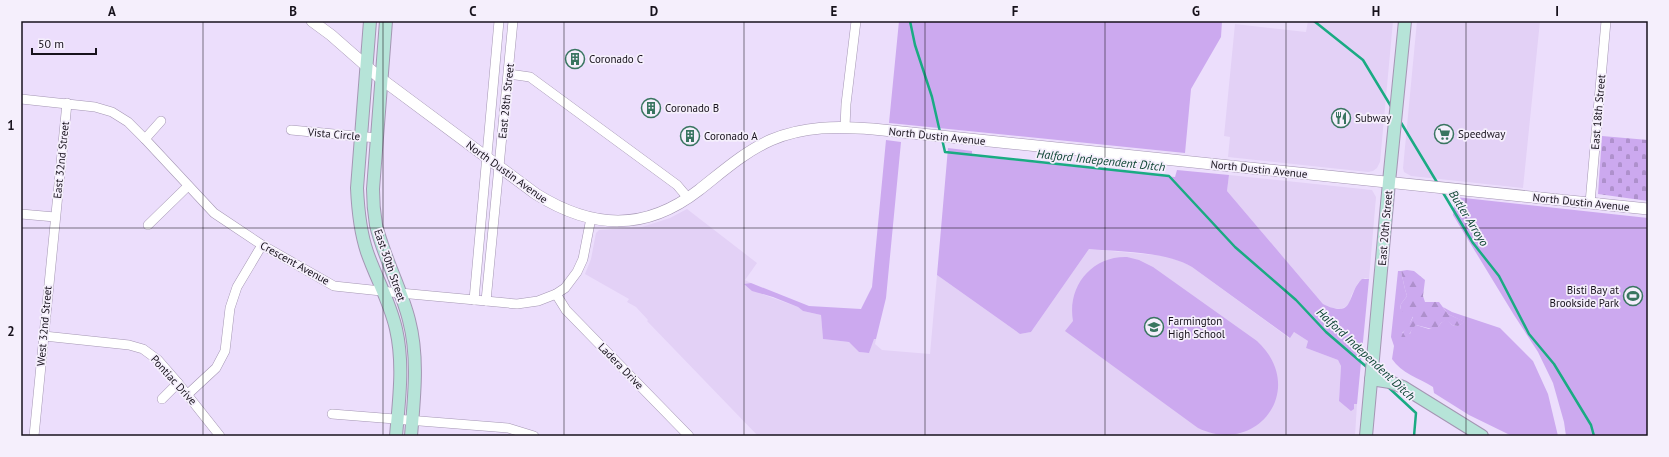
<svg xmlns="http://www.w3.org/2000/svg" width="1669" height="457" viewBox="0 0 1669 457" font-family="'PT Sans',sans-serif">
<defs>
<pattern id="forest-firs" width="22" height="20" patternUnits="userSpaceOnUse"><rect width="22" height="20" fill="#cca9ef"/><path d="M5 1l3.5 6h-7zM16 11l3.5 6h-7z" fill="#ae90cc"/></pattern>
<pattern id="cemetery-stones" width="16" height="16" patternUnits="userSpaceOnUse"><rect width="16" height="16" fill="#cca9ef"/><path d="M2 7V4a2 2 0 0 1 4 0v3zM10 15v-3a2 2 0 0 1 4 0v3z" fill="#ae90cc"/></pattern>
</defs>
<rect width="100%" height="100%" fill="#ecdefc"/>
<g fill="#e3d1f6">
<polygon points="1308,21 1393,21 1380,162 1377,168 1373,171 1368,172 1228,157 1230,137 1224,136 1235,24 1306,32"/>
<polygon points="1417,21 1540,21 1523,188 1411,176 1404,172 1403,168"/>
<polygon points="1229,175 1372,190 1376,197 1369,279 1365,278 1358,283 1351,296 1350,303 1345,307 1340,309 1333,308 1323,304 1227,191"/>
<polygon points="687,209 757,263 745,280 751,283 747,284 759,293 798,307 803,311 821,315 823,339 849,342 859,352 869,353 874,338 876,339 875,344 882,350 930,354 937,275 1020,334 1031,332 1089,249 1165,256 1185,263 1192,267 1289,338 1294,332 1308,341 1306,348 1338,360 1341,366 1339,401 1357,404 1355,436 758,436 647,321 648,320 636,307 627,302 629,299 585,274 591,259 596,233 599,230 642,227 670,218"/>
</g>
<g fill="#cca9ef">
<polygon points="899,21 1222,21 1221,37 1191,89 1185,153 889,123"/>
<polygon points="886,140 901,142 886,298 876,339 874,339 869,353 859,352 849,342 823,339 821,315 803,311 798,307 773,297 752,291 744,284 751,283 809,306 861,309 872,287"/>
<path d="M948,148L972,151V156L1175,177L1177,170L1229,175L1227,191L1323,304C1356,320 1346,294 1362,279H1369L1357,404H1354V409L1351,411L1339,401L1341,366L1338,360L1306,348L1308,341L1294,332L1290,338L1192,267C1165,251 1121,252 1089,249L1031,332L1020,334L937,275Z"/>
<polygon points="1455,197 1648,218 1648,436 1566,436 1564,422 1553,383 1538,352 1514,315 1453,215"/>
<path d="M1127,257L1139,260L1153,267L1257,341C1308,388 1258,457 1198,428L1065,331L1073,321C1067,287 1091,256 1127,257Z"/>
<path d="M1398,271H1401C1403,279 1404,287 1407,296L1401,304L1400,309L1413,316L1408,328L1402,333L1410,334L1412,328L1416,325L1429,329L1438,327L1441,323L1446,319L1452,325L1458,326L1464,322L1448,314L1443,307L1452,312L1500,328L1533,361L1548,394L1558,436H1512L1469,415L1434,393L1433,387C1419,378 1401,373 1392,359L1394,346L1391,337Z"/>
</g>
<path fill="url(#forest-firs)" d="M1407,270L1414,271L1425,280L1423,296L1425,302H1439L1448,314L1465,322L1458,326L1452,325L1446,320L1441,323L1436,330L1416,325C1410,330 1410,337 1402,341L1401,338C1403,330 1410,325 1413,317L1400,310L1401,304L1407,296C1404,287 1403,279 1401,271Z"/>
<polygon fill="url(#cemetery-stones)" points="1602,136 1648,140 1648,201 1598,194"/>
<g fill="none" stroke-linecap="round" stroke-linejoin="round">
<g stroke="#1aab83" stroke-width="2.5">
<polyline points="910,21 915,45 932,97 940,132"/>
<polyline points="1314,21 1363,60 1392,108"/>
<polyline points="1400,121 1438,184"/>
<polyline points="942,139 945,152 1169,176 1235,247 1296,300 1326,332 1369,369"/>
<polyline points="1442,191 1473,243 1499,276 1529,334 1554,364 1591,425 1594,436"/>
<polyline points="1388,387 1416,413 1414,436"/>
</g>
<g stroke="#a496b3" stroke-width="10">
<g id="minor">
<polyline points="509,74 530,77 677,185 688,198"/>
<polyline points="21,99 95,107 112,112 128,122 145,139 214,213 262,245 334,286 400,293 517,304 538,301 556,294 565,288 577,272 583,259 591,218"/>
<polyline points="845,127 846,104 856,21"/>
<polyline points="291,130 377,138"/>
<polyline points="145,139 161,121"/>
<polyline points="1590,203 1606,21"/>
<polyline points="21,214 55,217"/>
<polyline points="148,225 188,186"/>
<polyline points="556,294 566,310 689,436"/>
<polyline points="474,300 499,21"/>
<polyline points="486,301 513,21"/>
<polyline points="44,336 129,345 143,349 158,360 178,383 220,436"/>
<polyline points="188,394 216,368 225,351 230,308 237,287 262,245"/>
<polyline points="162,399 178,383"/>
<polyline points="332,414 508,428 534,436"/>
<polyline points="34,436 67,103"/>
</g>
</g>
<g stroke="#a496b3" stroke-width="12">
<path id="tertiary" d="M312,21L331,35L380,78L536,194C592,229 645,232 699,190C722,172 744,152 771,140C804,126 838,126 873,129L1648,209"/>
</g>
<g stroke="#a496b3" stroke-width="14">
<g id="secondary">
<path d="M370,21L357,188C358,210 360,231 367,252C376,278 390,302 396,329C404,364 399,400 396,436"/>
<path d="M386,21L373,189C373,201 374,213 376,225C384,258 401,288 409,320C419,358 414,398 411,436"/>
<polyline points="1371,379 1390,382 1403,387 1482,436"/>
<polyline points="1366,436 1389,182 1405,21"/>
</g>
</g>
<use href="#minor" stroke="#fff" stroke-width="9"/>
<use href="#tertiary" stroke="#fff" stroke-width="11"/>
<use href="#secondary" stroke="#b6e4d8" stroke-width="12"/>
</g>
<path fill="none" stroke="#17121c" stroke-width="1" stroke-opacity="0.55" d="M203,21V436M383,21V436M564,21V436M744,21V436M925,21V436M1105,21V436M1286,21V436M1466,21V436M21,228H1648"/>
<defs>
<g id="building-ring" transform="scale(1)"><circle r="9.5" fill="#f5effc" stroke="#397560" stroke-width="1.5"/><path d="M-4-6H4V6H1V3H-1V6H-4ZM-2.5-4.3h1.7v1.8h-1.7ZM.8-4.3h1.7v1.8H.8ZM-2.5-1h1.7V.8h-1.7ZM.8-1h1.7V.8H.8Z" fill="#397560"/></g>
<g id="restaurant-ring" transform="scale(1)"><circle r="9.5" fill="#f5effc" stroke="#397560" stroke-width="1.5"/><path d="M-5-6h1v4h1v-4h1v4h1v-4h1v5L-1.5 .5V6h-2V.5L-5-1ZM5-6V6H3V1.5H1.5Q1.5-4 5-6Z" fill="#397560"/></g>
<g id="supermarket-ring" transform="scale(1)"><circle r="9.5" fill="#f5effc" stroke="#397560" stroke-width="1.5"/><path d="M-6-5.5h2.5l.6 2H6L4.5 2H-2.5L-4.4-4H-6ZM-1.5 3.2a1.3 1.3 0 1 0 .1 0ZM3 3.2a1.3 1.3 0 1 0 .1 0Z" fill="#397560"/></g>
<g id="stadium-ring" transform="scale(1)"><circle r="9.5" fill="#f5effc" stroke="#397560" stroke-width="1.5"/><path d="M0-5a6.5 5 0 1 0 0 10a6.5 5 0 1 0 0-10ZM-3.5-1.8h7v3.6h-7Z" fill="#397560"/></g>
<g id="school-ring" transform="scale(1)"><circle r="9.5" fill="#f5effc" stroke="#397560" stroke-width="1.5"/><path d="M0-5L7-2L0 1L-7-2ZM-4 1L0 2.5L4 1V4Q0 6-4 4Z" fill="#397560"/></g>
</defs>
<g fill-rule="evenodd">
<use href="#building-ring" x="575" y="59"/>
<use href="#building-ring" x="651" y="108"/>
<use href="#restaurant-ring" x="1341" y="118"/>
<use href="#supermarket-ring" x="1444" y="134"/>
<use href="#building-ring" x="690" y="136"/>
<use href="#stadium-ring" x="1633" y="296"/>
<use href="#school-ring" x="1154" y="327"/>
</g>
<g text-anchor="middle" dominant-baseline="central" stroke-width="3.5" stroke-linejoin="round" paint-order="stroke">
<g font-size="11" fill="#17121c" stroke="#f5effc" text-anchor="start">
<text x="589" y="59">Coronado C</text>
<text x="665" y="108">Coronado B</text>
<text x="1355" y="118">Subway</text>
<text x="1458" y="134">Speedway</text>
<text x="704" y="136">Coronado A</text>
<text x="1619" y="290" text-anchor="end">Bisti Bay at<tspan x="1619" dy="13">Brookside Park</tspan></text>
<text x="1168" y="321">Farmington<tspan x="1168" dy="13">High School</tspan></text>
</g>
<g font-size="11" fill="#17121c" stroke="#f5effc">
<text transform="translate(506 101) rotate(-84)">East 28th Street</text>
<text transform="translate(1598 112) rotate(-85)">East 18th Street</text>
<text transform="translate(334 134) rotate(5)">Vista Circle</text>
<text transform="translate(937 136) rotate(6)">North Dustin Avenue</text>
<text transform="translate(61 160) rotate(-84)">East 32nd Street</text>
<text transform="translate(1259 169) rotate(6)">North Dustin Avenue</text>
<text transform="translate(507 172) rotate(36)">North Dustin Avenue</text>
<text transform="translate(1581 202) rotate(6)">North Dustin Avenue</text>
<text transform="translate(1385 228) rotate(-85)">East 20th Street</text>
<text transform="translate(295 263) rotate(29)">Crescent Avenue</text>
<text transform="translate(390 265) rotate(71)">East 30th Street</text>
<text transform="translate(44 326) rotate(-85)">West 32nd Street</text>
<text transform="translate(621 366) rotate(46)">Ladera Drive</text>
<text transform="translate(174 380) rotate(48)">Pontiac Drive</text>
</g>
<g font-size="12" font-style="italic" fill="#0d4433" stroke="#f5effc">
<text transform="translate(1101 160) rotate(6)">Halford Independent Ditch</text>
<text transform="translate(1469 218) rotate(58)">Butler Arroyo</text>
<text transform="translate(1366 354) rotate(43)">Halford Independent Ditch</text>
</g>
</g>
<rect width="1669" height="457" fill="none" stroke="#f5effc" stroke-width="44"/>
<path d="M32 48v6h64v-6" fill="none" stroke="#17121c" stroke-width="2"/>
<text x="38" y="48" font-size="12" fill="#17121c" stroke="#f5effc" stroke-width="3" paint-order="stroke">50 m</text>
<rect x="22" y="22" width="1625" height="413" fill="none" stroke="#17121c" stroke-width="1.5"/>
<g font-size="13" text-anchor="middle" font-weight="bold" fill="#17121c">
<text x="112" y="16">A</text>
<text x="293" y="16">B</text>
<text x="473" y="16">C</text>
<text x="654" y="16">D</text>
<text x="834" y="16">E</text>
<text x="1015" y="16">F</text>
<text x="1196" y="16">G</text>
<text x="1376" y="16">H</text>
<text x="1557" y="16">I</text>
<text x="11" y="130">1</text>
<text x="11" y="336">2</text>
</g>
</svg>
